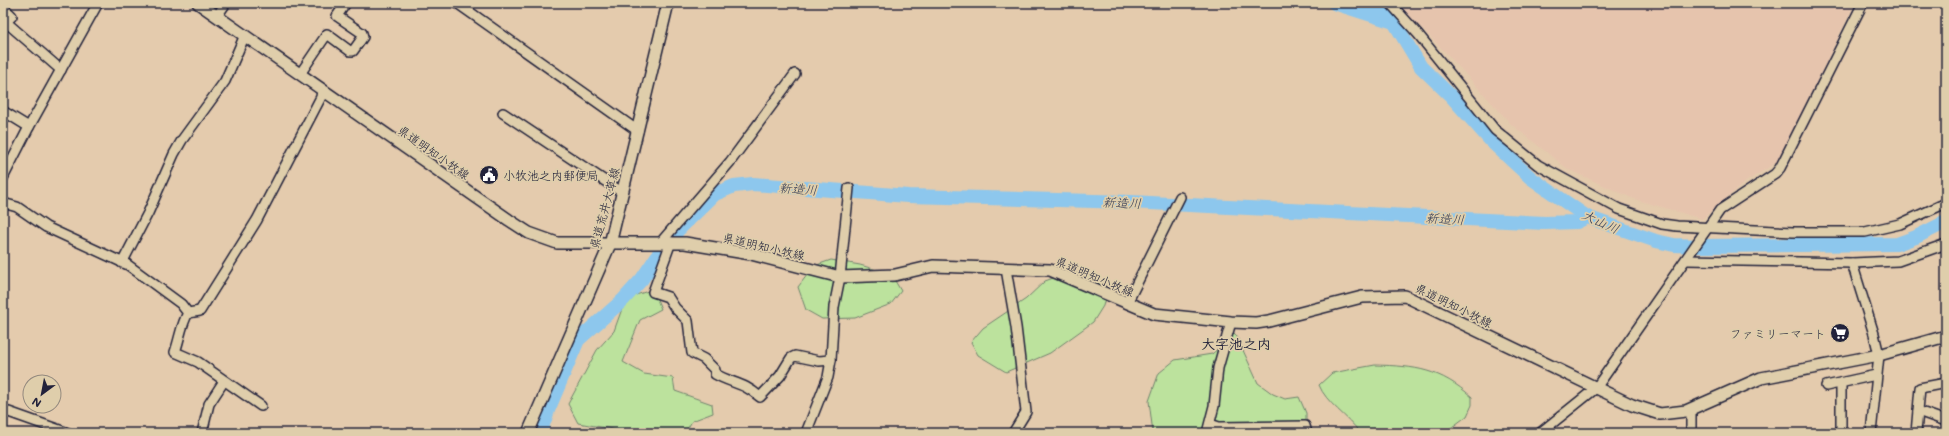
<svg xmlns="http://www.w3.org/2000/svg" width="1949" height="436" viewBox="0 0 1949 436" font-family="Mali,'Klee One',sans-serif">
<rect width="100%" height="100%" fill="#e4cbad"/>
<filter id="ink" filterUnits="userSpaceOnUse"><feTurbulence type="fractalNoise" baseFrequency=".025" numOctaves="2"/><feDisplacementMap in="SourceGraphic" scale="8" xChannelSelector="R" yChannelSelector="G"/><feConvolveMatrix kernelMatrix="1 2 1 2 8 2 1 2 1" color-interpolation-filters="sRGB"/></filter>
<g filter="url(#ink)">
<polygon fill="#e6c4ad" points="1397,3 1855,3 1777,162 1744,183 1702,219 1634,199 1569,170 1512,125 1449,56"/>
<g fill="#bce29d" stroke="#6f826c">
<polygon points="831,260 860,265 891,274 901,291 891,304 855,318 822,319 806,310 798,287 814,266"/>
<polygon points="1067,273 1089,274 1104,283 1107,290 1103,306 1093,322 1050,353 1006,372 978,355 971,342 983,328 1026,299 1045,281"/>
<polygon points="648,291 656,297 661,309 640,320 623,362 644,374 673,378 675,391 712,404 713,413 692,421 685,433 635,433 578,423 568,404 597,350 614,331 623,306 636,295"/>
<polygon points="1232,331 1236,335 1258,383 1273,394 1285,399 1299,397 1306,413 1306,431 1303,433 1153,433 1149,401 1159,373 1175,360 1212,354 1223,344"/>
<path d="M1375,365C1416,366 1440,369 1472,397V405L1467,416L1444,433H1360C1348,416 1326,403 1319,385L1332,373Z"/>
</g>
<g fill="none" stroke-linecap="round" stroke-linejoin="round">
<g stroke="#8dc7ed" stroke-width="14">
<polyline points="1334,3 1394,22"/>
<polyline points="1378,3 1394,22 1421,67 1452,97 1492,142 1531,178 1587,217 1656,241 1674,245 1699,246 1897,244 1916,237 1946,222"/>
<polyline points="673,235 715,194 734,186 753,184 908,196 1131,202 1545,223 1577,222 1587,217"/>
<polyline points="540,433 549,408 578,340 623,300 642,279 662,249"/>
</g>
<g stroke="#22223b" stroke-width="12">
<g id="minor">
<polyline points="457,3 638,131"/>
<polyline points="1390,3 1418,34 1495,130 1538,165 1619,209 1662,224 1677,226 1793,232 1865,232 1900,224 1946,203"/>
<polyline points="3,7 12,16 6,22 61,70"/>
<polyline points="217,16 226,3"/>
<polyline points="300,74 327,34 350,51 353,51 363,37 362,33 337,16 346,3"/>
<polyline points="3,111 29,127"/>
<polyline points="503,113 623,193"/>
<polyline points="3,178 29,127 98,3"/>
<polyline points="3,203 17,207 46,227 128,265 181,304 188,313 200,311 257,220 321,97 322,90"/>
<polyline points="661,242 730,162 795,74"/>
<path d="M671,242L653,292L668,297L675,308L688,321L692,353L704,359L715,370V374C733,384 743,382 760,397L780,376L791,358L795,356L819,361L831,360"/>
<polyline points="1686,260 1852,263 1898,261 1946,244"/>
<polyline points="122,263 148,213 174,154 182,140 225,81 245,35"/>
<polyline points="1852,263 1874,334 1879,355 1871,433"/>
<polyline points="1006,269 1016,327 1026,412 1013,433"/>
<polyline points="1127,303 1180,197"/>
<path d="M188,313C181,325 180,338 175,352L198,362L261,406"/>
<polyline points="1826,386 1876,375"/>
<polyline points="3,410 68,433"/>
<polyline points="1918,411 1946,421"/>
<polyline points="1210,424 1219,427 1305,426 1307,433"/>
<polyline points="202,433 209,404 224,381"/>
<polyline points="806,433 828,377 831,360 834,307 840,277 849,188"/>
<polyline points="1207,433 1214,406 1218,368 1231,322"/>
<polyline points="1540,433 1596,388 1720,210 1775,174 1780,168 1863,3"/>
<polyline points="1691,433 1691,409"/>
<polyline points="1841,433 1841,383"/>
<polyline points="1916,433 1920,388 1946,383"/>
</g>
</g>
<g stroke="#22223b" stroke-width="14">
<g id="major">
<polyline points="198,3 509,220 529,233 557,243 685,243 751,254 840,277 895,275 933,266 1050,270 1154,314 1231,322 1256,323 1269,321 1362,297 1405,296 1632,405 1660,414 1686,411 1761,378 1879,355 1946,336"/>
<polyline points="528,433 610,244 668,3"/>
</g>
</g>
<use href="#minor" stroke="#dfceab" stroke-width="9"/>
<use href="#major" stroke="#dfceab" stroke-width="11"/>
</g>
</g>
<defs>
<g id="civic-disc" transform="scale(1)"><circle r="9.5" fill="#22223b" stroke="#dfceab"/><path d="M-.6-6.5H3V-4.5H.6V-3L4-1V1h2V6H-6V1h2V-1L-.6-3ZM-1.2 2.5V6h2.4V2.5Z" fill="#fff"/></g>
<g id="supermarket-disc" transform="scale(1)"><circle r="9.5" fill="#22223b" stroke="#dfceab"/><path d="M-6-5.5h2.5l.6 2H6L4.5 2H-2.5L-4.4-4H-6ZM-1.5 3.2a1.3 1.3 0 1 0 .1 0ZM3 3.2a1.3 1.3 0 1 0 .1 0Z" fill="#fff"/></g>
</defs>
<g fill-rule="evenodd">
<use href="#civic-disc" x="489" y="175"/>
<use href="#supermarket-disc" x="1840" y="333"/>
</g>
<g text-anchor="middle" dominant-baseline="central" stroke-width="3.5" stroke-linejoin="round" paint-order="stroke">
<g font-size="12" fill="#22223b" stroke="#dfceab">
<text transform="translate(434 152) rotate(35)">県道明知小牧線</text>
<text transform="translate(604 208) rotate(-75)">県道荒井大草線</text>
<text transform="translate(764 246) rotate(13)">県道明知小牧線</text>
<text transform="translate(1095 276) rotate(23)">県道明知小牧線</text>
<text transform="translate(1454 305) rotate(26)">県道明知小牧線</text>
</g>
<g font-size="12" fill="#22223b" stroke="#dfceab" text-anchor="start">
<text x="503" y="175">小牧池之内郵便局</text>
<text x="1826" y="333" text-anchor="end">ファミリーマート</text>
</g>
<g font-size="13" font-style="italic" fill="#323b56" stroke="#dfceab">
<text transform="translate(798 188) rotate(4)">新造川</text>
<text transform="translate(1122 202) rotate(2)">新造川</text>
<text transform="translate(1445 218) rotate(3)">新造川</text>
<text transform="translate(1601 221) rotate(24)">大山川</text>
</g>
<g font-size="14" font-weight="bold" fill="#22223b" stroke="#dfceab">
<text x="1236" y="343">大字池之内</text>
</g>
</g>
<rect width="1949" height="436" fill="none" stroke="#dfceab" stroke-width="16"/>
<rect x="8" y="8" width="1933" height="420" fill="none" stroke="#22223b" stroke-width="1.5" filter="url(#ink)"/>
<g transform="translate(42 394) rotate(212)"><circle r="19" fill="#dfceab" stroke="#93897e"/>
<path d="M0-3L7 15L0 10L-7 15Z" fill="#22223b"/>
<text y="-6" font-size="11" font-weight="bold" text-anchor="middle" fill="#22223b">N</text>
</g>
</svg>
